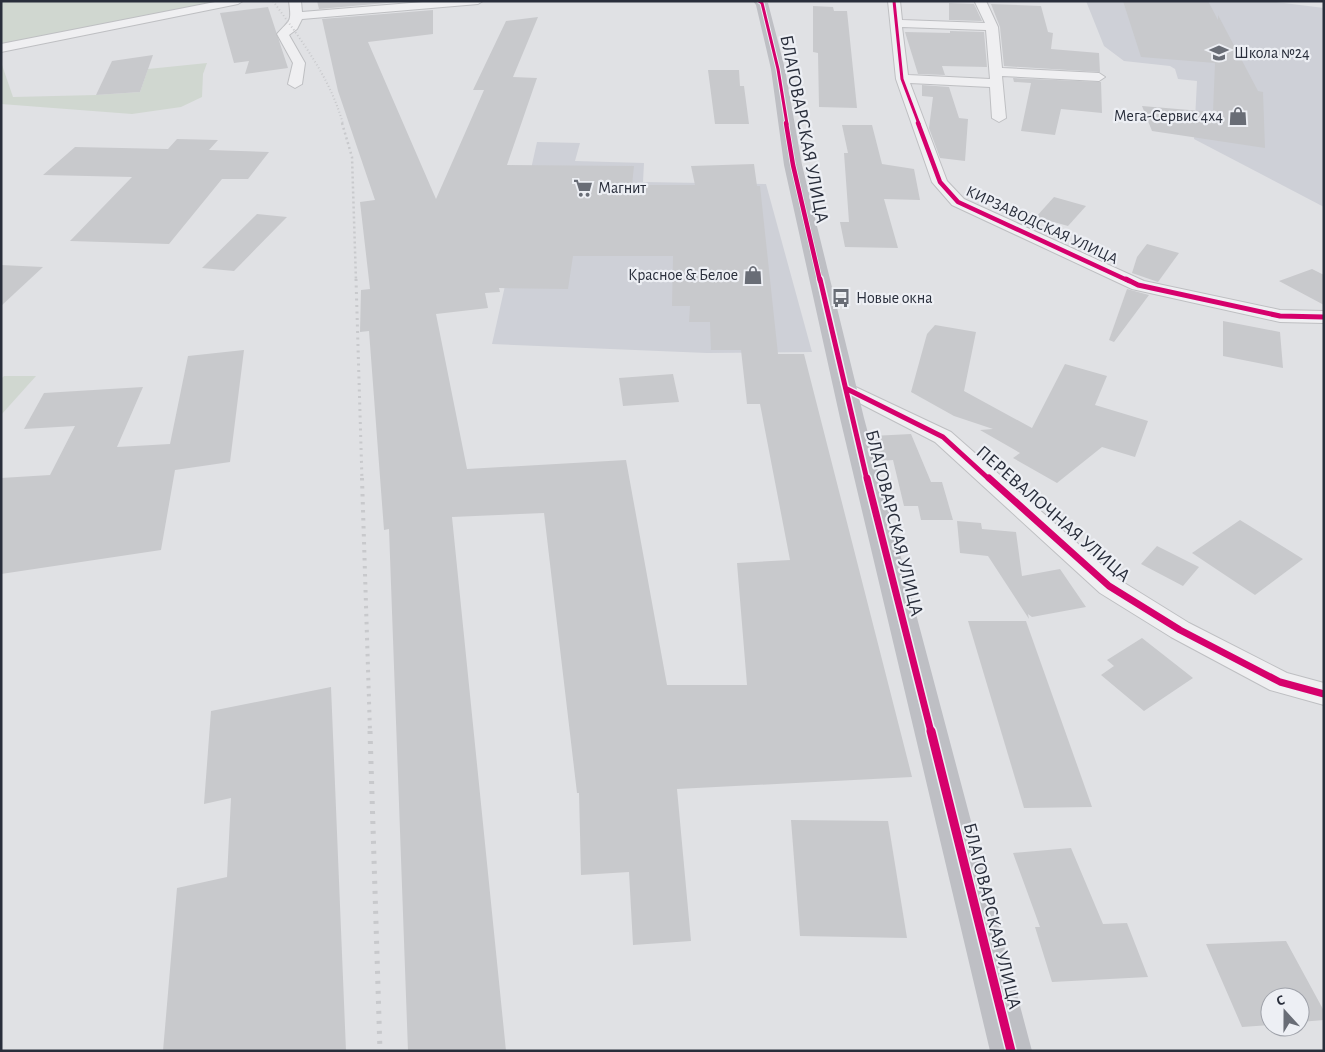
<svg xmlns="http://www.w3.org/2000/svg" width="1325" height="1052" viewBox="0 0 1325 1052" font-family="'Alegreya Sans',sans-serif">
<rect width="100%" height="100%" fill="#e0e1e4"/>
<g fill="#ced0d7">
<polygon points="1086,1 1269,1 1324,8 1324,207 1194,139 1197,81 1178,79 1175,69 1170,66 1124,61 1104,46"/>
<polygon points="537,142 580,143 575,161 644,163 643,182 766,184 812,352 707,353 492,344"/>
</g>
<g fill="#d0d7d0">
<polygon points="1,1 222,1 1,44"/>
<polygon points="1,62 13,97 96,95 140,92 148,69 207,63 203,74 202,97 181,107 132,114 1,104"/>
<polygon points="4,376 36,376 1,415 1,379"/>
</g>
<g fill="#c8c9cc" fill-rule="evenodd">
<polygon points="317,1 409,1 319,9"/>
<polygon points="1123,1 1208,1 1218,20 1218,15 1258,91 1263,92 1265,148 1152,131 1142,106 1213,112 1215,63 1141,57"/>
<polygon points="949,3 974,4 982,21 949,20"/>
<polygon points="991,4 1041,6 1048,32 1053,33 1051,49 1099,53 1100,72 1004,66 1000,27"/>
<polygon points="813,6 833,7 834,11 847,11 857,108 819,107 818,53 813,52"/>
<polygon points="268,7 288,68 245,74 249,61 234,63 220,13"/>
<path d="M433,10V34L368,42L436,199L484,90H473L506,21L538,17L513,77L537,78L507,165L634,166L632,185H695L691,166L754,164L757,186H760L778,354H804L912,777L677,789L691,941L633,945L629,872L581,875L579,793H577L544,513L452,517L506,1051H408L389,529L384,530L369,331L360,332L361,290L370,289L360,202L375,200L338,91L322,19ZM573,256H673L672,306H690L689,322H710L711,350H741L747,404H760L790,560L737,563L747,685H667L626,460L467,469L436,314L488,308L485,293L500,292L499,288L568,289Z"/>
<polygon points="950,31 984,32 987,67 942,66 945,75 918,74 905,32 950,33"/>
<polygon points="153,55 140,92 96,95 112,61"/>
<polygon points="708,70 739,70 740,86 744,86 749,124 715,124"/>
<polygon points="1013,78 1101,82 1102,113 1061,109 1055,135 1021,131 1031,83 1014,82"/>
<polygon points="922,85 949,87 959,118 968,119 965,161 940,158 929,128 933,97 922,96"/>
<polygon points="842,125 872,125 882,164 914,169 920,200 884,199 898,248 845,247 840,222 849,222 844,153 848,153"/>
<polygon points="177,139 218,140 209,150 269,152 248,179 222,179 169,244 70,241 132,177 43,175 75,147 168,149"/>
<polygon points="1054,197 1086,206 1068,226 1036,217"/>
<polygon points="257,214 287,217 234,271 202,268"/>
<polygon points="1147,244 1179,253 1158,282 1132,273 1137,257"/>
<polygon points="1,265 43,267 1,306"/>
<polygon points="1312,269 1324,275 1324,305 1279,281"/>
<polygon points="1127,289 1149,295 1114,342 1109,340"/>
<polygon points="1223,321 1280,332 1283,368 1223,356"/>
<polygon points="935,325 976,332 964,391 1032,428 1065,364 1107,376 1095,405 1148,421 1135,457 1102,447 1057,483 1013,458 1020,453 980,430 993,429 954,416 911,392 927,334"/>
<polygon points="244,350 230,462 175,470 161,550 1,574 1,478 50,475 75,426 24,429 44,393 143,387 117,447 170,444 188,356"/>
<polygon points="673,374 679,402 623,406 619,378"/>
<polygon points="911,434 931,482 942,482 953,520 921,520 918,506 904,506 893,460 881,461 872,436"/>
<polygon points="1240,520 1303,559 1255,595 1192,553"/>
<polygon points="957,521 981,523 982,529 1016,532 1022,576 1060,569 1086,607 1032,617 1028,614 1029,619 988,556 960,553"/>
<polygon points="1157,546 1199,567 1183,586 1141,564"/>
<polygon points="968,621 1026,621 1092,807 1024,808"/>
<polygon points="1142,638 1193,678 1144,711 1101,675 1114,666 1107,660"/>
<polygon points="331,687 346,1051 163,1051 177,888 227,877 231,798 204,804 211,711"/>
<polygon points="791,820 888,821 907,938 800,936"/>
<polygon points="1071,848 1103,924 1127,923 1148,977 1052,982 1035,927 1040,927 1013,853"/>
<polygon points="1286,941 1324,1011 1324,1020 1300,1022 1300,997 1270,997 1270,1025 1242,1027 1206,944"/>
</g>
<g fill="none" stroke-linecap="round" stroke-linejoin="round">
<g stroke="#bebfc2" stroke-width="2">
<g id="street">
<polygon points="220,1 243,1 238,4 1,52 1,44"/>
<path d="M289,1H301L302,12L435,1H483L478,4L302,19L297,29L289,35L305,63L302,84L295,88L288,84L293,63L277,34C290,19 292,24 289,1Z"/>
<path d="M888,1H900L902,20L985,23L975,2L986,1L998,27L1002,68L1099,73L1105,77L1099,81L1002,76L1006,118L999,122L992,118L990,87L910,83L947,181L964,199L1144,281L1280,310L1324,311V323L1280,322L1132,289L952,205L932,182L896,79ZM902,27L986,30L990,79L908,75Z"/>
<polygon points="847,383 951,432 1118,579 1189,623 1287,673 1324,683 1324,705 1270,690 1171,637 1100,593 935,442 840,393 837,389 840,385"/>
</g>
</g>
<use href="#street" fill="#efeff1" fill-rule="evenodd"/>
<polygon fill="#bebfc4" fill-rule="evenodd" points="753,1 768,3 785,69 802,165 864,418 1032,1051 990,1051 840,418 784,165 771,69 756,5"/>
<path stroke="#c8c9cc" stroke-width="2" stroke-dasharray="1 2.5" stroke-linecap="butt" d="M273,1C301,40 330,77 343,124"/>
<polyline stroke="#c8c9cc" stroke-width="2.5" stroke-dasharray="2 3" stroke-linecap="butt" points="342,123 352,157 356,281"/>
<polyline stroke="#c8c9cc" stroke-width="3" stroke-dasharray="2 4.5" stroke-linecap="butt" points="356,279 362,480"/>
<polyline stroke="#c8c9cc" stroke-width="4" stroke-dasharray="2.5 5.5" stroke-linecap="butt" points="362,478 370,732"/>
<polyline stroke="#c8c9cc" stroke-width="5" stroke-dasharray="3 7" stroke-linecap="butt" points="370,731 380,1051"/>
<g stroke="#edeff4" stroke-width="5">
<g id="cycleway-far4">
<polyline points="759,1 762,3 778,69 787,124"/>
<polyline points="894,1 902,79 919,124"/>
</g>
</g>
<g stroke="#edeff4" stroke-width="6">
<g id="cycleway-far3">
<polyline points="786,123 793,165 820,281"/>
<polyline points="918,123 940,182 958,202 1129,281"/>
</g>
</g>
<g stroke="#edeff4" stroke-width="8">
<g id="cycleway-far2">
<polyline points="820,279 867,480"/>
<polyline points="1126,279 1138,285 1280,316 1324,317"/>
<polyline points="847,389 943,437 990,480"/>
</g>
</g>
<g stroke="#edeff4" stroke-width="10">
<g id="cycleway-far1">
<polyline points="867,478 931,732"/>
<polyline points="989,478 1109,586 1180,630 1280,682 1324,694"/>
</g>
</g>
<g stroke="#edeff4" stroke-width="12">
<polyline id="cycleway" points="931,731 1011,1051"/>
</g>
<use href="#cycleway-far4" stroke="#d6006c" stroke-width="3"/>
<use href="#cycleway-far3" stroke="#d6006c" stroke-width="4.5"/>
<use href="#cycleway-far2" stroke="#d6006c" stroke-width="5"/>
<use href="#cycleway-far1" stroke="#d6006c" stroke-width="7"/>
<use href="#cycleway" stroke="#d6006c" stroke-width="9"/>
</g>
<defs>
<g id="school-bare" transform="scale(1.5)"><path d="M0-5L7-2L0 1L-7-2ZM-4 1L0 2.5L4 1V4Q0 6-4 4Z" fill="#696d76" stroke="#edeff4" stroke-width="2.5" paint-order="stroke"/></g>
<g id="shop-bare" transform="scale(1.5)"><path d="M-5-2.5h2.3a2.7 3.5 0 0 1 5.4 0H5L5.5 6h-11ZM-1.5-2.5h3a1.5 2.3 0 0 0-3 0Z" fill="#696d76" stroke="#edeff4" stroke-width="2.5" paint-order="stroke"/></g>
<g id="supermarket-bare" transform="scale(1.5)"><path d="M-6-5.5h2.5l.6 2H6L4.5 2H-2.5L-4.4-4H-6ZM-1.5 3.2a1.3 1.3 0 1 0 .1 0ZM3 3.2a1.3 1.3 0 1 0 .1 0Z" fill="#696d76" stroke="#edeff4" stroke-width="2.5" paint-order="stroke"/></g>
<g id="bus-bare" transform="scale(1.5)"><path d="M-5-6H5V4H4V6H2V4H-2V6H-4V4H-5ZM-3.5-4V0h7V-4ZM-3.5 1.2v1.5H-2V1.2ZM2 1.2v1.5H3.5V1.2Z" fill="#696d76" stroke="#edeff4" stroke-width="2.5" paint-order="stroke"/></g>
</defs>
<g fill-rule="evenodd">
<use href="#school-bare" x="1219" y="53"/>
<use href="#shop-bare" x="1238" y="116"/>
<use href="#supermarket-bare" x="583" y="188"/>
<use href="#shop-bare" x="753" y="275"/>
<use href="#bus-bare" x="841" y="298"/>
</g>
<g text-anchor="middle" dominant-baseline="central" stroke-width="4.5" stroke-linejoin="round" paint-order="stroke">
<g font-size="16" fill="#292e3b" stroke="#edeff4" text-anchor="start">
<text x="1234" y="53">Школа №24</text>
<text x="1223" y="116" text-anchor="end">Мега-Сервис 4х4</text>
<text x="598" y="188">Магнит</text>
<text x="738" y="275" text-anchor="end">Красное &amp; Белое</text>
<text x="856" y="298">Новые окна</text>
</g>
<g font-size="16" fill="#292e3b" stroke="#edeff4">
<text transform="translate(1042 225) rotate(25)">КИРЗАВОДСКАЯ УЛИЦА</text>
</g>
<g font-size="19" fill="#292e3b" stroke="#edeff4">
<text transform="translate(804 129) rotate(79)">БЛАГОВАРСКАЯ УЛИЦА</text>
<text transform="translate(1053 514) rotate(41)">ПЕРЕВАЛОЧНАЯ УЛИЦА</text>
<text transform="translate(894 523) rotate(76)">БЛАГОВАРСКАЯ УЛИЦА</text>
<text transform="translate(992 916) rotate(76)">БЛАГОВАРСКАЯ УЛИЦА</text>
</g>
</g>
<rect width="1325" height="1052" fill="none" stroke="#292e3b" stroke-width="5"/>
<g transform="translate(1285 1012) rotate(339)"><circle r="24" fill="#edeff4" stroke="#9fa2aa"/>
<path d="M0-4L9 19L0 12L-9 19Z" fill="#696d76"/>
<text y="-8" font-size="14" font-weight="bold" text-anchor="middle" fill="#292e3b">С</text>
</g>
</svg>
